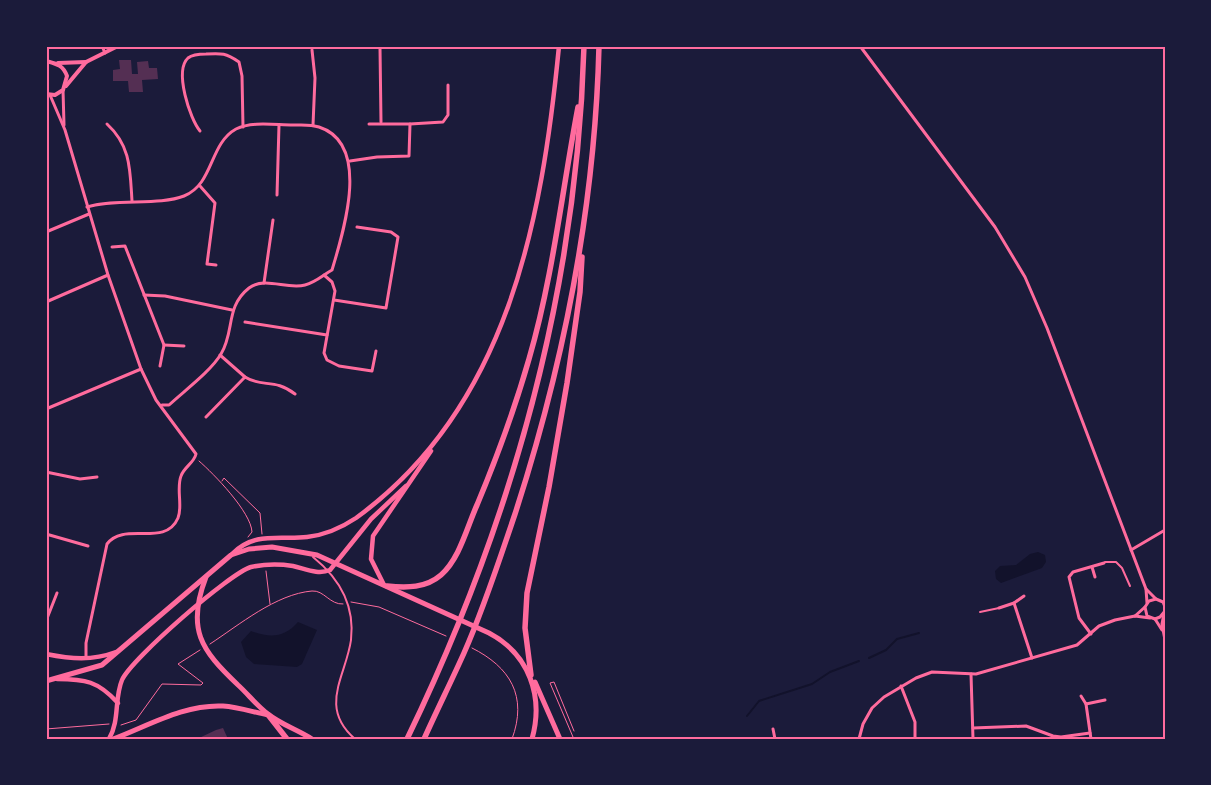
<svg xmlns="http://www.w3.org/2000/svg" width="1211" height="785" viewBox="0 0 1211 785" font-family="Arial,sans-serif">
<rect width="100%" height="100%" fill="#1b1b3a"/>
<g fill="#12122b">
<polygon points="1038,552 1045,555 1046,562 1042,568 1001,583 996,579 995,571 1000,566 1016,565 1030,554"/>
<path d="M298,622L317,630L302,664L297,667L254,664L246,657L241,642L251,631C270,638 284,638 298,622Z"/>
</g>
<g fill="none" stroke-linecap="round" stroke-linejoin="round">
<g stroke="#12122b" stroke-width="2">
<polyline points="869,658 886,650 897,639 919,633"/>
<polyline points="747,716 759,701 812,684 830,672 859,661"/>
</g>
</g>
<g fill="#542f53">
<polygon points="119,60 131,60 132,74 138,74 137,62 148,61 149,68 157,68 158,79 142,80 143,92 129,92 128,81 113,81 113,70 120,69"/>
<polygon points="223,728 228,739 197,739 216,730"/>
</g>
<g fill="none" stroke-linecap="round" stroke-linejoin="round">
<g stroke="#ff6b9d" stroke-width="1">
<path d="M199,461C214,474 251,512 252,532L248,537"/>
<polyline points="222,481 224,478 260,513 262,534"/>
<polyline points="266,571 270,604"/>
<polyline points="351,602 379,607 446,636"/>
<path d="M210,644C239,625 276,594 312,591C324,590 330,605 343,604"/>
<path d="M472,648C510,667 528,696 512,739"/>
<polyline points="121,725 136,720 162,684 201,685 203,683 178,664 200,650"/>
<polyline points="46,729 109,724"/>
<polyline points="570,739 573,737 550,683 554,682 574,731"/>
</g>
<g stroke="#ff6b9d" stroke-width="2">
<path d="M313,557C339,578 355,606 351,640C346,676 318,707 355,739"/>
<polyline points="1105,562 1116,562 1122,568 1130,586"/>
<polyline points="980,612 999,608"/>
</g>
<g stroke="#ff6b9d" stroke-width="3">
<polyline points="102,46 105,53"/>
<polyline points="860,46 995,227 1025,277 1047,328 1146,589 1147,603"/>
<polyline points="380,48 381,122"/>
<polyline points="312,50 315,78 313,125"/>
<polyline points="63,90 64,125"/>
<path d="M50,95L65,130L108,275L141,369L156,400L196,454C194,463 184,467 181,476C176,489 183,506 178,518C165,548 124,521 107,544L86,643V658"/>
<path d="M107,124C131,146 130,170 132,201"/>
<polyline points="410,124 443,122 448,115 448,85"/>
<path d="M200,131C190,119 174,71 188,58C193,54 200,54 206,54C222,53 226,53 239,62L242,76L243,127"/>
<polyline points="350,161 377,157 409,156 410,124 369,124"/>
<polyline points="200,186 215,203 207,264 216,265"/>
<polyline points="277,195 279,125"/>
<path d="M87,207C116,198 159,206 184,196C214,184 209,144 236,129C252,121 275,125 293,125C301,125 310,124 319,127C372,144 343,233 332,270C323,275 316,282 305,285C287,290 265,276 249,288C225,307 235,331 221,354C211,371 184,391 169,405H162"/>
<polyline points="46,232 89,214"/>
<polyline points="112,247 125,246 164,345 160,366"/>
<polyline points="324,275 332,282 335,291 324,353 327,360 339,366 372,371 376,351"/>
<polyline points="264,283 273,220"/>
<polyline points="144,295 165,296 232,310"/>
<polyline points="334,300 386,308 398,237 391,232 357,227"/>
<polyline points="46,302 108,275"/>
<polyline points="245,322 327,335"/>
<polyline points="164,345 184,346"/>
<polyline points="220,355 245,377"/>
<polyline points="46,409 141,369"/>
<path d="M206,417L245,377C262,388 275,378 295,394"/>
<polyline points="46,472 80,479 97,477"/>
<polyline points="46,534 88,546"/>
<polyline points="1131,550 1165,530"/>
<polyline points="1092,567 1095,577"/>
<polyline points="1146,589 1156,599"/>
<polyline points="1014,603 1032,658"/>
<polyline points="1165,607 1163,602 1156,599 1149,601 1145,607 1147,616 1155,619 1160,617 1165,611"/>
<polyline points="999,608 1014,603 1024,596"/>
<polyline points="1164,613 1162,624 1165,640"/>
<polyline points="1135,616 1145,607"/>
<polyline points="1155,619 1162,630"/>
<polyline points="46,621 57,593"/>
<polyline points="1091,634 1079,618 1069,577 1073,572 1104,563"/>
<polyline points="971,674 973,739"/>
<polyline points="901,686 915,722 915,739"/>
<polyline points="1081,696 1086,704 1105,700"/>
<polyline points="1086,704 1091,739"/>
<polyline points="973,728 1026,726 1053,736 1061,737 1090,733"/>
<polyline points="773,729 775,739"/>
<polyline points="859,739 863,724 872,708 884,697 916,678 932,672 976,674 1077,645 1099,626 1115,620 1135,616 1150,618"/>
</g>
<g stroke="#ff6b9d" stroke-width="4">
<path d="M46,61C57,64 63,65 67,76L63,90L55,95L46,94"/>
<polyline points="58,63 86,62"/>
<polyline points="66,86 86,62 118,46"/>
</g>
<g stroke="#ff6b9d" stroke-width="4.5">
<path d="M232,554C255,531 279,540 307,537C325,535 341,528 356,518C508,408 542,221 559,46"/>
<polyline points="384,585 371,559 373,536 431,451"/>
<path d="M46,654C71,659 92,661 116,652"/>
<path d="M57,679C85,679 98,681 118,703"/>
<path d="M109,739C120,720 114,699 122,680C131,659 230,573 251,567C265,564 280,564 293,566C306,569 318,575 330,570L371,519L406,486"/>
</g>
<g stroke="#ff6b9d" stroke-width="5">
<path d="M206,577C186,629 201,650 238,685C248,694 257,706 268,714C280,724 298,730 312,739"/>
<path d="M46,681L102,665L231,555L249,549L272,547L317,555L489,633C529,654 544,696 532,739"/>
<polyline points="535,682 560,739"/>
<path d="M113,739C148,726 184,704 223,706C238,707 253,712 268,715"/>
</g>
<g stroke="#ff6b9d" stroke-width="5.5">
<path d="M387,586C407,588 426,588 441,575C460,558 467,527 477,505C497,457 515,408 529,359C553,277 562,191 578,107"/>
<polyline points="531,675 525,628 527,593 549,487 567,383 580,292 582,257"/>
<polyline points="269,716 287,739"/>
<path d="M407,739C512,522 577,288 584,46"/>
<path d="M424,739C437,710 451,682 464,653C484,608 499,561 515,514C564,363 595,205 599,46"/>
</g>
</g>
<rect width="1211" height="785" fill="none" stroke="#1b1b3a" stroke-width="95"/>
<rect x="48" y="48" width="1116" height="690" fill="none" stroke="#ff6b9d" stroke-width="2"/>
</svg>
